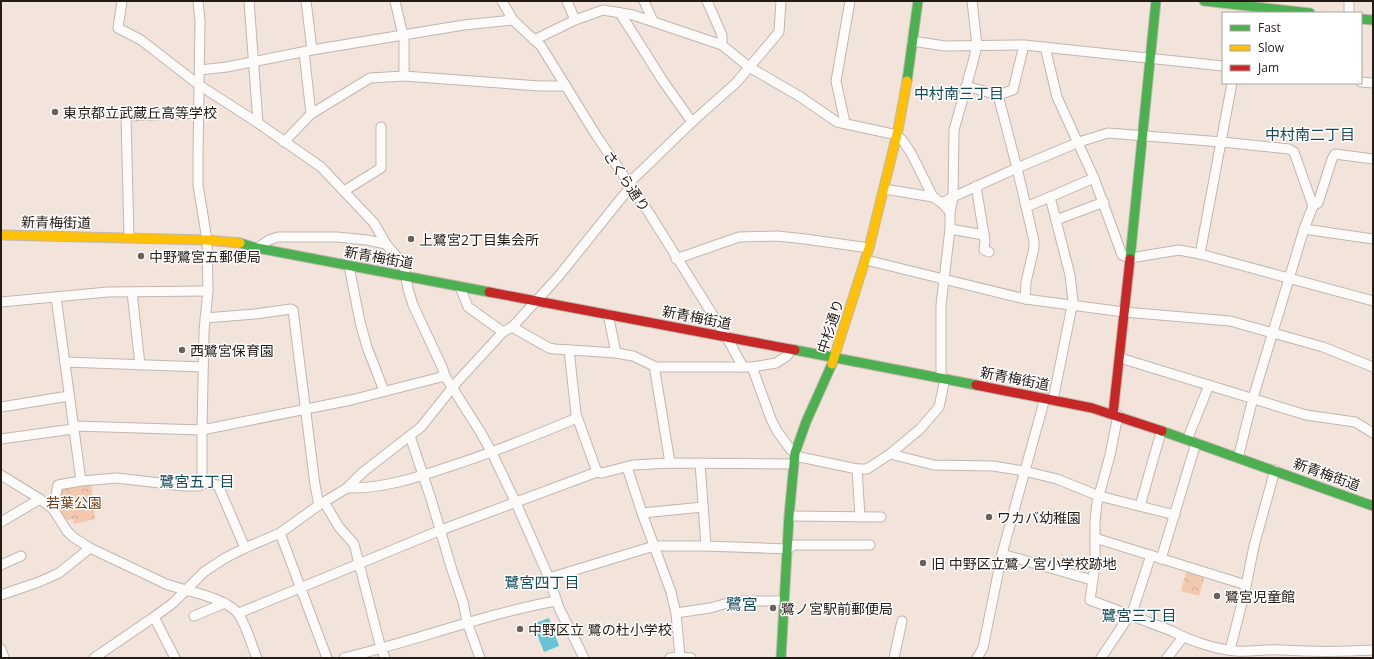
<svg xmlns="http://www.w3.org/2000/svg" width="1374" height="659" viewBox="0 0 1374 659" font-family="'Open Sans','Noto Sans JP',sans-serif">
<defs>
<pattern id="park-crowns" width="20" height="18" patternUnits="userSpaceOnUse"><rect width="20" height="18" fill="#f1c8ad"/><path d="M2 6a3 3 0 1 1 6 0M12 15a3 3 0 1 1 6 0" fill="none" stroke="#ceab94"/></pattern>
</defs>
<rect width="100%" height="100%" fill="#f3e4db"/>
<g fill="url(#park-crowns)">
<polygon points="91,482 95,519 74,524 73,519 63,521 56,509 60,487"/>
<polygon points="1187,569 1205,575 1199,596 1181,591"/>
</g>
<g fill="#68c3d5">
<polygon points="848,601 877,604 877,615 847,612"/>
<polygon points="549,618 559,646 544,652 533,624"/>
</g>
<g fill="none" stroke-linecap="round" stroke-linejoin="round">
<g stroke="#c2b6ae" stroke-width="11">
<g id="street">
<polyline points="122,1 118,28 141,40 199,85 258,123 321,167 374,223 386,244 404,265 408,289 413,305 442,367 445,376 481,433 492,453 516,503 549,578 559,608 584,658"/>
<polyline points="198,1 200,21 198,154 198,185 207,240 208,291 204,331 202,430 202,475 204,483"/>
<polyline points="249,1 258,123"/>
<polyline points="306,1 312,50"/>
<polyline points="395,1 404,40 404,76"/>
<polyline points="502,1 513,20 541,46 596,135 649,213 726,336 743,367"/>
<polyline points="567,1 575,20"/>
<polyline points="644,1 653,21"/>
<polyline points="707,1 722,35 722,45"/>
<polyline points="620,13 663,81 692,122"/>
<polyline points="1349,13 1349,1"/>
<polyline points="534,40 575,20 603,10 633,15 722,45 749,67 799,96 837,122 897,135 903,141 911,153 933,197 942,203 950,212"/>
<polyline points="912,41 945,46 1024,45 1223,66"/>
<polyline points="1045,47 1057,97 1094,178 1122,255 1130,258 1179,250 1200,254 1373,301"/>
<polyline points="304,52 311,114"/>
<polyline points="200,70 227,67 312,50 464,25 513,20"/>
<polyline points="1361,82 1373,83"/>
<polyline points="966,86 998,95 1017,168 1034,241 1034,248 1026,282 1025,299"/>
<polyline points="998,95 1013,90 1024,45"/>
<polyline points="845,123 836,81 850,1"/>
<polyline points="284,142 311,114 370,78 404,76 540,86 566,86"/>
<polyline points="629,183 692,122 736,83 779,32 781,1"/>
<polyline points="976,186 985,241 984,250 989,252"/>
<polyline points="884,189 933,197"/>
<polyline points="344,191 381,168 381,127"/>
<polyline points="1050,197 1094,178"/>
<polyline points="942,203 953,197 1017,168 1079,142 1108,133 1222,142 1289,149 1294,152 1313,206"/>
<polyline points="1026,207 1050,197 1070,275 1073,301 1053,400"/>
<polyline points="1056,220 1104,202"/>
<polyline points="950,229 984,235"/>
<polyline points="1304,229 1373,239"/>
<polyline points="129,237 126,116 199,113"/>
<polyline points="257,248 269,240 278,237 337,237 367,240 386,244"/>
<polyline points="1200,254 1232,83"/>
<polyline points="676,259 739,237 777,236 805,239 869,248"/>
<polyline points="870,261 1025,299 1124,312 1230,321 1323,347 1373,367"/>
<polyline points="349,266 360,322 367,347 384,391"/>
<polyline points="460,287 468,307 503,332"/>
<polyline points="132,292 140,365"/>
<polyline points="56,297 81,481"/>
<polyline points="1,302 108,292 208,291"/>
<polyline points="608,314 616,353"/>
<polyline points="205,318 255,314 291,309 293,310 315,485 319,505"/>
<polyline points="512,327 549,348 555,349 616,353 633,356 656,367 752,367 776,363 787,356 791,350"/>
<polyline points="569,350 576,414 597,472"/>
<polyline points="1120,358 1306,415 1355,422 1373,433"/>
<polyline points="65,362 203,367"/>
<polyline points="656,367 655,371 670,463"/>
<polyline points="752,367 771,419 777,431 791,450 800,457 857,469 867,469 890,454 920,429 939,407 945,379"/>
<polyline points="941,378 941,305 950,229 950,212 953,197 954,130 973,62 977,45 972,1"/>
<polyline points="1,407 69,396"/>
<path d="M1118,415L1110,455L1097,503L1095,521V565L1090,600L1172,631C1188,640 1217,650 1236,651C1251,652 1266,649 1281,650C1312,652 1342,652 1373,650"/>
<polyline points="74,426 202,430 351,400 445,376"/>
<polyline points="410,436 431,499 452,570 463,602 467,622 480,658"/>
<polyline points="1,439 73,429"/>
<polyline points="1187,440 1209,385"/>
<polyline points="890,454 934,465 993,466 1024,471 1057,479 1099,496 1175,515"/>
<polyline points="1238,458 1253,398 1304,229 1313,206 1318,203 1332,159 1335,154 1373,159"/>
<polyline points="700,463 706,546"/>
<polyline points="627,467 642,513 671,592 676,613 680,657"/>
<polyline points="857,469 860,517"/>
<path d="M1,475L40,499L53,509L67,531L73,537L90,548L166,584C184,591 228,597 239,615C247,627 251,644 257,658"/>
<path d="M347,488C381,489 416,478 448,467C492,453 534,436 577,418"/>
<polyline points="324,502 339,527 354,544 380,645 385,658"/>
<polyline points="1140,506 1161,432"/>
<polyline points="53,509 58,485 81,481 117,478 185,486 199,486 204,483 218,485 245,548"/>
<polyline points="642,513 703,507"/>
<polyline points="789,516 881,517"/>
<polyline points="1,522 40,499"/>
<polyline points="280,533 327,658"/>
<polyline points="1095,538 1246,585"/>
<polyline points="1002,554 1092,580"/>
<polyline points="1161,559 1196,443"/>
<polyline points="1,565 21,556"/>
<polyline points="549,578 654,546 706,546 788,549 794,545 870,545"/>
<polyline points="1,595 39,582 59,573 90,548"/>
<polyline points="239,613 441,530 597,472 602,473 633,465 670,463 793,464"/>
<polyline points="676,613 710,608 735,601 784,601"/>
<polyline points="194,616 225,603"/>
<polyline points="154,617 175,658"/>
<polyline points="1,649 4,658"/>
<polyline points="1230,650 1245,591 1254,546 1275,470"/>
<polyline points="94,658 154,617 173,603 204,572 225,558 245,548 280,533 319,505 347,488 363,472 421,427 457,382 503,332 512,327 516,323 558,277 631,186"/>
<path d="M344,658C415,641 484,614 556,601"/>
<polyline points="670,658 680,657 691,658"/>
<polyline points="894,658 902,621"/>
<polyline points="977,658 983,648 1002,554 1045,398"/>
<polyline points="1101,658 1133,610 1151,555"/>
<polyline points="1167,658 1183,637"/>
</g>
</g>
<g stroke="#c2b6ae" stroke-width="11">
<g id="fast">
<polyline points="1204,1 1310,13"/>
<polyline points="1361,19 1373,20"/>
<polyline points="907,81 918,1"/>
<polyline points="240,243 257,248 489,292"/>
<polyline points="1130,259 1156,1"/>
<polyline points="795,350 976,385"/>
<polyline points="1162,431 1373,506"/>
<polyline points="781,658 789,516 795,453 806,422 832,364"/>
</g>
</g>
<g stroke="#c2b6ae" stroke-width="11">
<g id="slow">
<polyline points="1,235 207,240 240,243"/>
<polyline points="832,364 869,248 898,130 907,81"/>
</g>
</g>
<g stroke="#c2b6ae" stroke-width="11">
<g id="jam">
<polyline points="489,292 795,350"/>
<polyline points="976,385 1092,408 1162,431"/>
<polyline points="1113,414 1130,259"/>
</g>
</g>
<use href="#street" stroke="#fdfbfa" stroke-width="9"/>
<use href="#fast" stroke="#4caf50" stroke-width="9"/>
<use href="#slow" stroke="#ffc107" stroke-width="9"/>
<use href="#jam" stroke="#c62828" stroke-width="9"/>
</g>
<g fill="#6c615a" stroke="#fff" stroke-width="1.5">
<circle cx="55" cy="112" r="4"/>
<circle cx="411" cy="239" r="4"/>
<circle cx="141" cy="256" r="4"/>
<circle cx="182" cy="350" r="4"/>
<circle cx="989" cy="517" r="4"/>
<circle cx="923" cy="563" r="4"/>
<circle cx="1217" cy="596" r="4"/>
<circle cx="773" cy="608" r="4"/>
<circle cx="520" cy="629" r="4"/>
</g>
<g text-anchor="middle" dominant-baseline="central" stroke-width="3" stroke-linejoin="round" paint-order="stroke">
<g font-size="14" fill="#241b15" stroke="#fff" text-anchor="start">
<text x="63" y="112">東京都立武蔵丘高等学校</text>
<text x="419" y="239">上鷺宮2丁目集会所</text>
<text x="149" y="256">中野鷺宮五郵便局</text>
<text x="190" y="350">西鷺宮保育園</text>
<text x="997" y="517">ワカバ幼稚園</text>
<text x="931" y="563">旧 中野区立鷺ノ宮小学校跡地</text>
<text x="1225" y="596">鷺宮児童館</text>
<text x="781" y="608">鷺ノ宮駅前郵便局</text>
<text x="528" y="629">中野区立 鷺の杜小学校</text>
</g>
<g font-size="14" fill="#241b15" stroke="#fff">
<text transform="translate(627 181) rotate(56)">さくら通り</text>
<text transform="translate(56 222) rotate(1)">新青梅街道</text>
<text transform="translate(379 257) rotate(10)">新青梅街道</text>
<text transform="translate(697 317) rotate(11)">新青梅街道</text>
<text transform="translate(830 326) rotate(-72)">中杉通り</text>
<text transform="translate(1015 378) rotate(11)">新青梅街道</text>
<text transform="translate(1327 474) rotate(20)">新青梅街道</text>
</g>
<g font-size="14" fill="#703d14" stroke="#fff">
<text x="74" y="502">若葉公園</text>
</g>
<g font-size="15" fill="#134b58" stroke="#fff">
<text x="959" y="93">中村南三丁目</text>
<text x="1310" y="134">中村南二丁目</text>
<text x="197" y="481">鷺宮五丁目</text>
<text x="542" y="582">鷺宮四丁目</text>
<text x="1139" y="615">鷺宮三丁目</text>
</g>
<g font-size="16" fill="#134b58" stroke="#fff">
<text x="742" y="604">鷺宮</text>
</g>
</g>
<rect width="1374" height="659" fill="none" stroke="#241b15" stroke-width="4"/>
<rect x="1222" y="12" width="140" height="72" fill="#ffffff" stroke="#a7a4a1"/>
<rect x="1230" y="25" width="20" height="6" fill="#4caf50" stroke="#a7a4a1"/>
<text x="1258" y="32" font-size="12" fill="#241b15">Fast</text>
<rect x="1230" y="45" width="20" height="6" fill="#ffc107" stroke="#a7a4a1"/>
<text x="1258" y="52" font-size="12" fill="#241b15">Slow</text>
<rect x="1230" y="65" width="20" height="6" fill="#c62828" stroke="#a7a4a1"/>
<text x="1258" y="72" font-size="12" fill="#241b15">Jam</text>
</svg>
